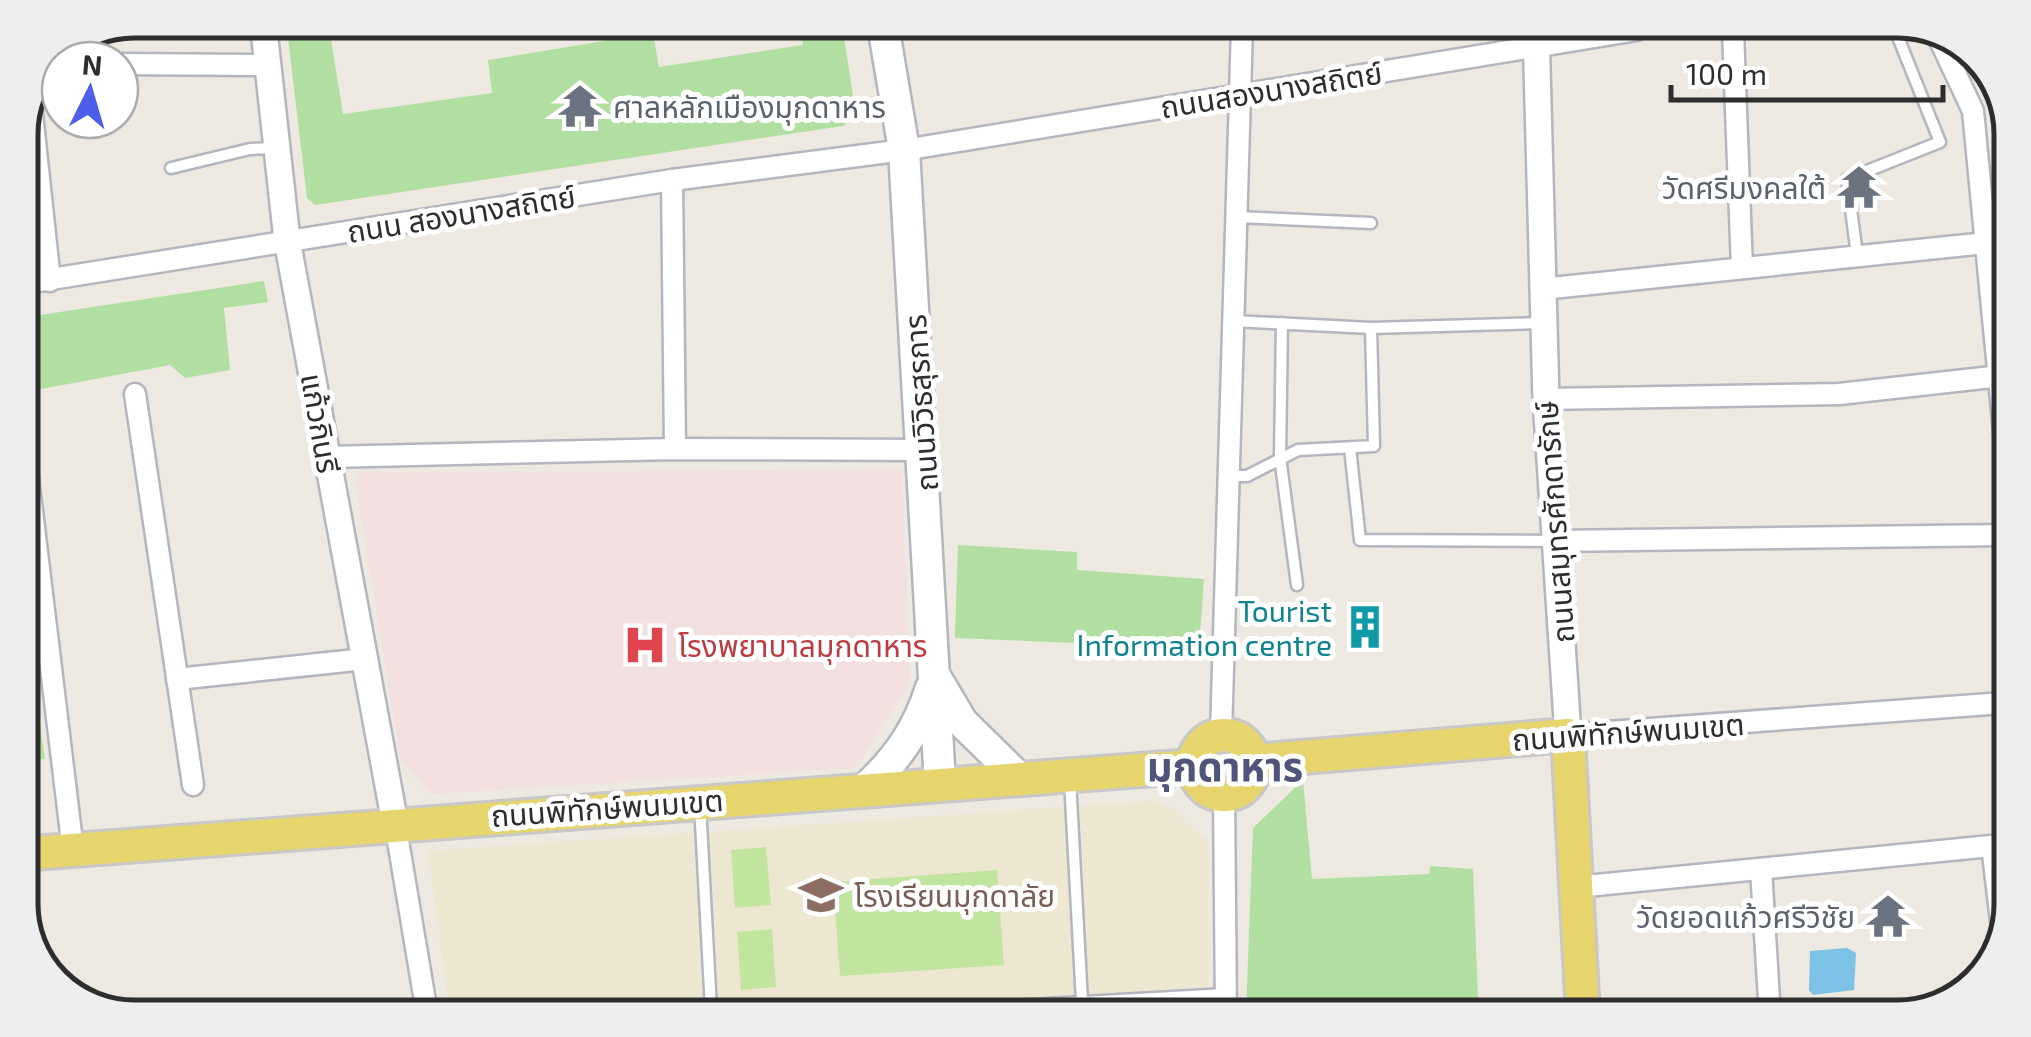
<svg xmlns="http://www.w3.org/2000/svg" width="2031" height="1037" viewBox="0 0 2031 1037" font-family="'Exo 2','Noto Sans Thai',sans-serif">
<rect width="100%" height="100%" fill="#ede8e0"/>
<polygon fill="#ede6d1" points="1156,801 1170,808 1208,842 1209,1012 449,1007 428,851"/>
<polygon fill="#f2dfdf" points="902,469 910,683 856,768 432,794 401,763 355,480 360,473"/>
<g fill="#b1dfa1">
<polygon points="286,21 328,21 343,114 492,93 488,60 653,33 659,67 803,45 800,24 842,25 856,114 843,126 315,205 307,198"/>
<polygon points="264,281 268,302 224,308 230,370 185,378 170,365 36,390 27,317"/>
<polygon points="958,545 1077,552 1077,570 1204,579 1199,648 955,638"/>
<polygon points="28,643 45,759 20,761 20,644"/>
<polygon points="1303,780 1312,879 1429,874 1430,866 1473,869 1478,1000 1299,1002 1298,1013 1246,1013 1253,828"/>
</g>
<g fill="#c1e59e">
<polygon points="766,847 771,905 735,908 731,850"/>
<polygon points="997,870 1004,965 840,976 833,882"/>
<polygon points="772,929 776,987 741,990 737,932"/>
</g>
<polygon fill="#7cc1e6" points="1847,948 1856,953 1854,990 1813,995 1809,990 1810,951"/>
<g fill="none" stroke-linecap="round" stroke-linejoin="round">
<g stroke="#b4b5bf" stroke-width="15">
<g id="service">
<polyline points="171,168 250,149 276,148"/>
<polyline points="1237,217 1371,223"/>
<polyline points="1857,255 1847,179 1940,142 1896,32"/>
<polyline points="1233,321 1371,328 1542,323"/>
<polyline points="1282,323 1280,457 1297,585"/>
<polyline points="1350,448 1360,540 1554,541"/>
<polyline points="1228,476 1247,476 1298,450 1374,446 1371,328"/>
<polyline points="1070,780 1082,1002"/>
<polyline points="700,805 711,1009"/>
<polyline points="1987,846 1999,946"/>
<polyline points="922,1011 1226,994"/>
</g>
</g>
<g stroke="#b4b5bf" stroke-width="25">
<g id="minor">
<polyline points="1733,31 1742,268"/>
<polyline points="1936,32 1973,111 2006,452"/>
<polyline points="49,63 60,63"/>
<polyline points="120,64 267,65"/>
<polyline points="31,104 50,281"/>
<polyline points="672,180 675,449"/>
<polyline points="20,284 672,180 904,150 1637,30"/>
<polyline points="1542,289 1986,243"/>
<polyline points="135,394 193,785"/>
<polyline points="1546,399 1839,394 2001,376"/>
<polyline points="20,412 73,850"/>
<polyline points="327,457 675,449 924,450"/>
<polyline points="1555,541 2005,535"/>
<polyline points="177,679 365,659"/>
<polyline points="1221,735 1242,27"/>
<polyline points="1568,735 2003,703"/>
<polyline points="1224,795 1226,1013"/>
<polyline points="395,823 426,1007"/>
<polyline points="1761,869 1770,1016"/>
<polyline points="1576,887 2001,845"/>
</g>
</g>
<g stroke="#b4b5bf" stroke-width="30">
<g id="tertiary">
<polyline points="263,21 287,240 395,823"/>
<polyline points="1536,29 1546,399 1568,735"/>
</g>
</g>
<g stroke="#b4b5bf" stroke-width="35">
<g id="secondary">
<polyline points="883,25 904,150 940,784"/>
<polyline points="936,678 962,722 1019,778"/>
<path d="M867,787C898,758 918,729 931,688"/>
</g>
</g>
<g stroke="#c8c8c8" stroke-width="38">
<g id="primary">
<circle cx="1224" cy="765" r="30"/>
<polyline points="1254,761 1568,735 1583,1015"/>
<polyline points="20,854 1194,766"/>
</g>
</g>
<use href="#service" stroke="#fff" stroke-width="10"/>
<use href="#minor" stroke="#fff" stroke-width="20"/>
<use href="#tertiary" stroke="#fff" stroke-width="25"/>
<use href="#secondary" stroke="#fff" stroke-width="30"/>
<use href="#primary" stroke="#e6d46c" stroke-width="32"/>
</g>
<defs>
<g id="temple-bare" transform="scale(3.45)"><path d="M0-6L5-2H3V0L6.5 2.5H4V6H1.5V3h-3V6H-4V2.5H-6.5L-3 0V-2H-5Z" fill="#6b7280" stroke="#fff" stroke-width="2.5" paint-order="stroke"/></g>
<g id="building-bare" transform="scale(3.45)"><path d="M-4-6H4V6H1V3H-1V6H-4ZM-2.5-4.3h1.7v1.8h-1.7ZM.8-4.3h1.7v1.8H.8ZM-2.5-1h1.7V.8h-1.7ZM.8-1h1.7V.8H.8Z" fill="#0f9aa8" stroke="#fff" stroke-width="2.5" paint-order="stroke"/></g>
<g id="hospital-bare" transform="scale(3.45)"><path d="M-5-5h3v3.5h4V-5h3V5h-3V1.5h-4V5h-3Z" fill="#e0444e" stroke="#fff" stroke-width="2.5" paint-order="stroke"/></g>
<g id="school-bare" transform="scale(3.45)"><path d="M0-5L7-2L0 1L-7-2ZM-4 1L0 2.5L4 1V4Q0 6-4 4Z" fill="#8d6e63" stroke="#fff" stroke-width="2.5" paint-order="stroke"/></g>
</defs>
<g fill-rule="evenodd">
<use href="#temple-bare" x="580" y="106"/>
<use href="#temple-bare" x="1859" y="187"/>
<use href="#building-bare" x="1365" y="627"/>
<use href="#hospital-bare" x="645" y="645"/>
<use href="#school-bare" x="821" y="895"/>
<use href="#temple-bare" x="1888" y="916"/>
</g>
<g text-anchor="middle" dominant-baseline="central" stroke-width="10" stroke-linejoin="round" paint-order="stroke">
<g font-size="30" fill="#2d2d2d" stroke="#fff">
<text transform="translate(1271 89) rotate(-9)">ถนนสองนางสถิตย์</text>
<text transform="translate(461 213) rotate(-9)">ถนน สองนางสถิตย์</text>
<text transform="translate(920 403) rotate(-94)">ถนนวิวิธสุรการ</text>
<text transform="translate(321 423) rotate(80)">แก้วกินรี</text>
<text transform="translate(1554 522) rotate(-94)">ถนนสมุทรศักดารักษ์</text>
<text transform="translate(1628 731) rotate(-4)">ถนนพิทักษ์พนมเขต</text>
<text transform="translate(607 807) rotate(-4)">ถนนพิทักษ์พนมเขต</text>
</g>
<g font-size="30" fill="#5b616d" stroke="#fff" text-anchor="end">
<text x="613" y="106" text-anchor="start">ศาลหลักเมืองมุกดาหาร</text>
<text x="1826" y="187">วัดศรีมงคลใต้</text>
<text x="1855" y="916">วัดยอดแก้วศรีวิชัย</text>
</g>
<g font-size="30" fill="#0d838f" stroke="#fff" text-anchor="end">
<text x="1332" y="610">Tourist<tspan x="1332" dy="34">Information centre</tspan></text>
</g>
<g font-size="30" fill="#be3a42" stroke="#fff" text-anchor="start">
<text x="678" y="645">โรงพยาบาลมุกดาหาร</text>
</g>
<g font-size="30" fill="#785e54" stroke="#fff" text-anchor="start">
<text x="854" y="895">โรงเรียนมุกดาลัย</text>
</g>
<g font-size="40" font-weight="bold" fill="#50547a" stroke="#fff">
<text x="1225" y="765">มุกดาหาร</text>
</g>
</g>
<path d="M0 0H2031V1037H0ZM134 38H1898A96 96 0 0 1 1994 134V904A96 96 0 0 1 1898 1000H134A96 96 0 0 1 38 904V134A96 96 0 0 1 134 38Z" fill="#eee" fill-rule="evenodd"/>
<path fill="none" stroke="#2d2d2d" stroke-width="5" d="M134 38H1898A96 96 0 0 1 1994 134V904A96 96 0 0 1 1898 1000H134A96 96 0 0 1 38 904V134A96 96 0 0 1 134 38Z"/>
<g transform="translate(90 90) rotate(5)"><circle r="48" fill="#ffffff" stroke="#ababab" stroke-width="2.5"/>
<path d="M0-8L18 38L0 25L-18 38Z" fill="#4e5eec"/>
<text y="-15" font-size="28" font-weight="bold" text-anchor="middle" fill="#2d2d2d">N</text>
</g>
<path d="M1671 85v15h272v-15" fill="none" stroke="#2d2d2d" stroke-width="5"/>
<text x="1686" y="85" font-size="30" fill="#2d2d2d" stroke="#ffffff" stroke-width="8" paint-order="stroke">100 m</text>
</svg>
